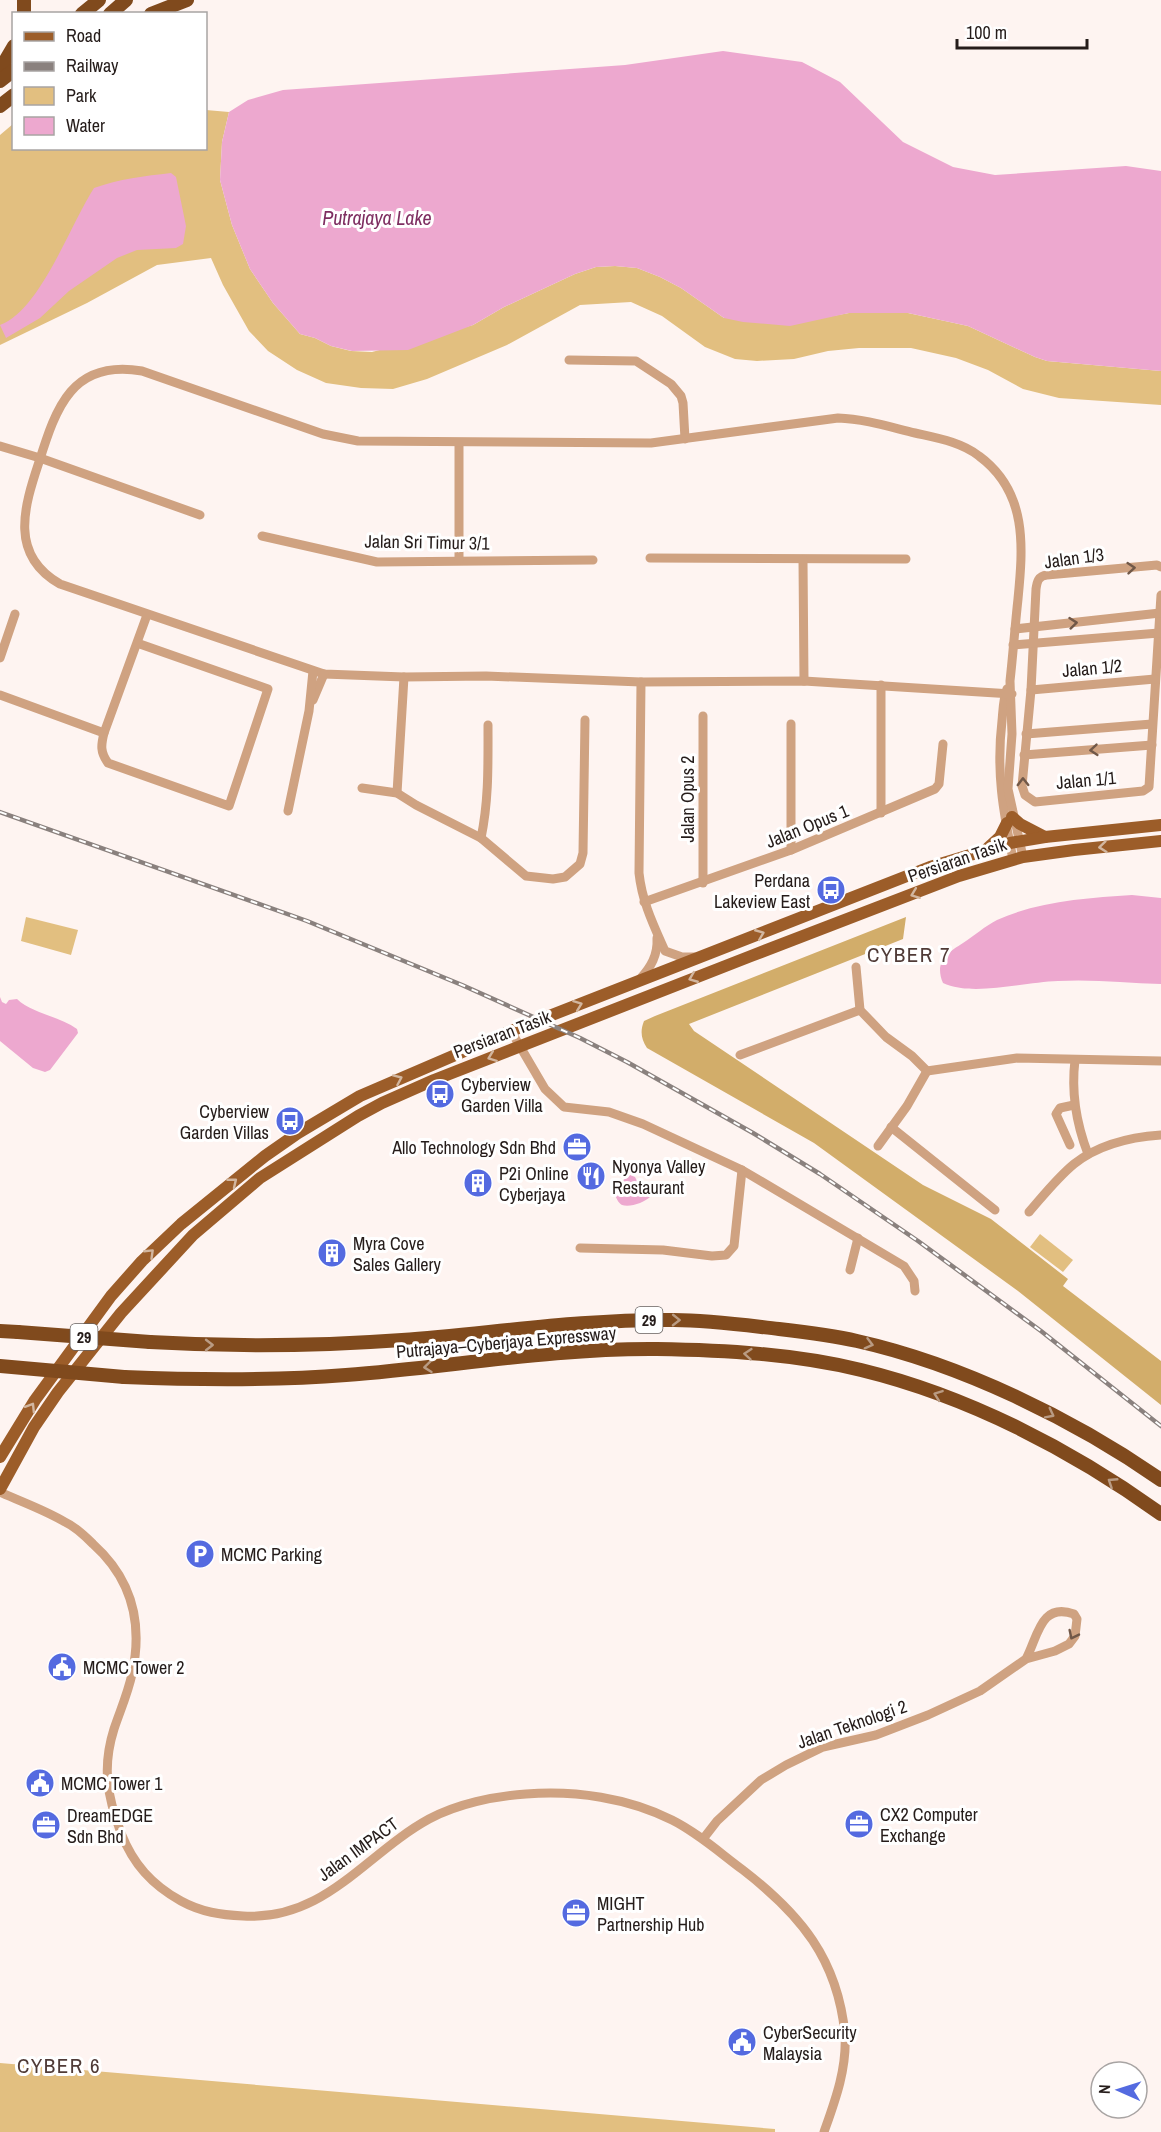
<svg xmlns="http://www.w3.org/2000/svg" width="1161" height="2132" viewBox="0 0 1161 2132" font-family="'Archivo Narrow',sans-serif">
<rect width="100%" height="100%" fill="#fef4f1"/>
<g fill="#e2bf80">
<polygon points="206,110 229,112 222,142 220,180 232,225 250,269 273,303 300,334 315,338 331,346 351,351 372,352 473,325 504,307 575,274 596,267 615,266 637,268 660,277 681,288 724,318 827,317 849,313 908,313 968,326 1035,357 1047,361 1161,371 1161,405 1059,398 1023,389 988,370 956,358 911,348 859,348 828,351 794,359 757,361 735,359 705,347 662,316 631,302 580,305 507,345 427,379 393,389 361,388 326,383 297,370 268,351 249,331 223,285 211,258 157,265 87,303 0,345 0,135 13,124 14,148 206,148"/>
<polygon points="26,917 78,930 71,955 21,941"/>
<polygon points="1040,1234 1073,1260 1063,1272 1030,1247"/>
<polygon points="0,2063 775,2129 775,2132 0,2132"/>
</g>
<path fill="#d2ad6a" d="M906,917L903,939L689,1024L694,1031L923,1185L991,1219L1068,1279L1063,1286L1161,1361V1405L1018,1291L814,1143L647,1048C641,1039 640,1031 644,1021L655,1016Z"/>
<g fill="#eda8cf">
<polygon points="723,51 802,62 840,82 903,142 953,167 995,175 1126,166 1161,171 1161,371 1047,361 1035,357 968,326 908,313 849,313 790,326 743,322 724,318 681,288 660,277 637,268 615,266 596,267 575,274 504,307 473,325 408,350 352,351 331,346 315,338 300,334 273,303 250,269 232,225 220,180 222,142 229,112 248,100 283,90 625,65"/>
<path d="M171,173L176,177L186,226L183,244L176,248L137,250L117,258L69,291L40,318L6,338L0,325C40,311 71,223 94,188C119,179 145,176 171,173Z"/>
<path d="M1132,895L1161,898V984C1127,983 1093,979 1058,981C1025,982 972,997 943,983C934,962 947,953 963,943C974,936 985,926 997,920C1039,901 1087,898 1132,895Z"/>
<path d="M0,997L2,1002L6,1004L9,1000L17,999C31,1013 59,1016 77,1029L78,1033L50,1070L45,1072L33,1068L0,1041Z"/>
<path d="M630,1175L635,1177L638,1183L647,1187L650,1197C645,1202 630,1208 622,1205C618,1203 616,1197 614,1193L617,1185Z"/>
</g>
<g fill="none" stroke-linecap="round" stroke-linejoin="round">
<g stroke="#cfa281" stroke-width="9">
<polyline points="569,360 636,361 671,384 681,396 683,403 685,439"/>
<polyline points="0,446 40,458 200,515"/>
<polyline points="262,536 377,562 593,560"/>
<polyline points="650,558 906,559"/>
<polyline points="459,560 459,443"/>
<polyline points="803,560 804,681"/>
<path d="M1161,567L1157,565L1047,575C1038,576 1037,582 1036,589L1031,690L1022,786L1025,795L1035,802L1143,791L1149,787L1161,595"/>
<polyline points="1015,629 1160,613"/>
<path d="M137,643L268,689L229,806L108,763C100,752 101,745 104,733L147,615"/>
<polyline points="1013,645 1159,633"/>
<polyline points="0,658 15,614"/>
<path d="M641,682L639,873C642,902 654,926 665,951L682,957H694"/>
<polyline points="881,685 881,813"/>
<path d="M1007,689C1003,699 1003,711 1002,721C996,771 1003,811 1013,859"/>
<polyline points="1031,690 1155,679"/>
<path d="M1012,694L804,681L641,682L486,676L404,677L324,674L60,584C9,555 24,507 39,462C56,408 72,359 142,371L323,434L358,441L651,443L838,418C865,419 890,427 915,433C937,438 961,442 979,456C1028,492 1023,547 1018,599C1015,626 1013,654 1010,681L1012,734L1008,789L1023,857"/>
<polyline points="0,695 104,733"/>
<polyline points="313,700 324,674"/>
<polyline points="791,724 791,850"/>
<polyline points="1026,734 1152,724"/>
<polyline points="1024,755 1152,745"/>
<polyline points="362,788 397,793 416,805 481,838 526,876 553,879 565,877 580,864 583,853 585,720"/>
<polyline points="397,793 404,677"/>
<polyline points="288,811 309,711 313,671"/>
<path d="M481,838C489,800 488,763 488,725"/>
<polyline points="703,883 703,716"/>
<polyline points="644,902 791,850 935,789 939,784 943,744"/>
<polyline points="856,967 860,1010 886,1037 912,1056 927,1071"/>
<path d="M640,979C651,967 658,955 657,938"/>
<polyline points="511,1031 545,1089 564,1107 609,1112 643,1124 742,1170 904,1266 914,1281 915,1291"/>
<polyline points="740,1055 860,1010"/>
<path d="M1075,1060C1071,1093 1076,1123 1088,1154"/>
<polyline points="927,1071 1017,1058 1161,1061"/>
<polyline points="891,1127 995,1210"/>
<polyline points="1070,1145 1056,1114 1060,1108 1074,1105"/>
<polyline points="878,1146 907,1106 927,1071"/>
<path d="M1029,1212C1043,1196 1057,1178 1074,1164C1098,1145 1131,1137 1161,1135"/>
<polyline points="580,1248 663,1250 712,1256 726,1255 734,1246 742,1170"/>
<polyline points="850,1270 858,1238"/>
<path d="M0,1492C22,1502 45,1510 65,1522C76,1527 85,1536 93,1544C132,1579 143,1624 132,1674C128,1693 120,1711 114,1729C102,1767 107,1796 121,1833C133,1864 152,1885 181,1901C201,1912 221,1915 243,1916C325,1921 365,1854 429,1819C457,1804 494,1796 526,1794C575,1790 628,1798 672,1820C698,1833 720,1853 743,1870C800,1914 838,1959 845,2035C847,2069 835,2101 824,2132"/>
<path d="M703,1839L717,1821L761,1780L786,1765L823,1747L876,1735L928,1715L980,1691L1026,1659L1055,1651L1069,1644L1075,1636L1077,1619L1074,1614C1040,1602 1038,1637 1026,1659"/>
</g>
<g stroke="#9c5d29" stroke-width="12">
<polyline points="1012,817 1020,824 1045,837"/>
<polyline points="988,848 1000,837 1007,823"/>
<polyline points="0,1457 35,1400 111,1296 142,1261 181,1224 265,1156 298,1133 360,1096 511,1031 930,867 1010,843 1045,837 1161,825"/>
<polyline points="0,1489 34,1427 58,1392 121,1313 193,1235 260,1178 358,1116 382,1103 434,1080 751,956 959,876 1023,857 1074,850 1161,841"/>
</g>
<g stroke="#804a1d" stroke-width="14">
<polyline points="24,14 24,0"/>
<polyline points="82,14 99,0"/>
<polyline points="110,14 126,0"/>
<polyline points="151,14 187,0"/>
<polyline points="0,70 14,46"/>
<polyline points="0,81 14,70"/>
<polyline points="0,106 14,95"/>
<polyline points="0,1331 18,1332"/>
<path d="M150,1342C234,1347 318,1346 402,1340C493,1333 583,1319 674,1320C709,1320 744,1325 779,1329C805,1332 831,1335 857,1341C960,1364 1074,1419 1161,1480"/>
<path d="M124,1377C198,1380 272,1381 346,1375C450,1367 553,1348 657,1349C725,1350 795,1354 861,1370C968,1396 1072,1450 1161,1514"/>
</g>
<g stroke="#8a817e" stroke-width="4.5">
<polyline id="rail" points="0,812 307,921 462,985 580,1038 627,1062 753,1133 820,1174 918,1241 1041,1331 1161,1426"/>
</g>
<use href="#rail" stroke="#fff" stroke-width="2" stroke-dasharray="7" stroke-linecap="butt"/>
<g stroke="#804a1d" stroke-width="14">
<polyline points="18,1332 150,1342"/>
<polyline points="0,1366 124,1377"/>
</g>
</g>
<defs><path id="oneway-chevron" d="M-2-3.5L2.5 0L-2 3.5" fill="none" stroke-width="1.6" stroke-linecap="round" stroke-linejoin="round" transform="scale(1.5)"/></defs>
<g stroke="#715848">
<use href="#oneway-chevron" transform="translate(1131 568) rotate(-5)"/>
<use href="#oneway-chevron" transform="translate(1073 623) rotate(-6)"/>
<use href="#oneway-chevron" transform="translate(1094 750) rotate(175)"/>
<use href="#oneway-chevron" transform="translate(1023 782) rotate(-91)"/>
<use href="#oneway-chevron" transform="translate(1073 1635) rotate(116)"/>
</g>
<g stroke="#d2b69f">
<use href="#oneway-chevron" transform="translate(1103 847) rotate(174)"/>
<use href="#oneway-chevron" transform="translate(915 894) rotate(159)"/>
<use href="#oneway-chevron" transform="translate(760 934) rotate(-22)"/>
<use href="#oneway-chevron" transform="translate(693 978) rotate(158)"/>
<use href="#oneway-chevron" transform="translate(578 1005) rotate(-21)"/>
<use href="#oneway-chevron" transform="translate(492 1057) rotate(159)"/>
<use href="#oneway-chevron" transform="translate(398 1079) rotate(-24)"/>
<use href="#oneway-chevron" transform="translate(233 1182) rotate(-39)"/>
<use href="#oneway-chevron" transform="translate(150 1253) rotate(-44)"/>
<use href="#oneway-chevron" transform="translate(31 1407) rotate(-58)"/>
</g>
<g stroke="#b99b83">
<use href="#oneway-chevron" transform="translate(676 1320) rotate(1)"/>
<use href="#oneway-chevron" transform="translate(869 1344) rotate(15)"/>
<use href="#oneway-chevron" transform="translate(209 1345)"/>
<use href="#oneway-chevron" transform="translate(748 1354) rotate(-175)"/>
<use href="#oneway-chevron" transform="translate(428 1367) rotate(174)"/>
<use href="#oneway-chevron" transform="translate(938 1395) rotate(-160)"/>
<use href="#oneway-chevron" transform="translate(1050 1414) rotate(27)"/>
<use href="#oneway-chevron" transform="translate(1112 1482) rotate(-147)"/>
</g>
<defs>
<g id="bus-disc" transform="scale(1.5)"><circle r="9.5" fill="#546ae0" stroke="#fff"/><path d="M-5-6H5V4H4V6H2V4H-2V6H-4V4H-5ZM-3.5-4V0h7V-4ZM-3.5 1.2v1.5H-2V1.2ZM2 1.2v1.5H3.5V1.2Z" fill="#fff"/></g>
<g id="office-disc" transform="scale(1.5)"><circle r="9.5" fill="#546ae0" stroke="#fff"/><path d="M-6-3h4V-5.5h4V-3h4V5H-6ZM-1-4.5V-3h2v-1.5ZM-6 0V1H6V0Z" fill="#fff"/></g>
<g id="restaurant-disc" transform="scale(1.5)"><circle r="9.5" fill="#546ae0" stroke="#fff"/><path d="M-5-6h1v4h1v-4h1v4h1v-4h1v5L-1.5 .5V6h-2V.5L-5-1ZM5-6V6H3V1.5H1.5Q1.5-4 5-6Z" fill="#fff"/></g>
<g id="building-disc" transform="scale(1.5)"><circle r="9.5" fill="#546ae0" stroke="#fff"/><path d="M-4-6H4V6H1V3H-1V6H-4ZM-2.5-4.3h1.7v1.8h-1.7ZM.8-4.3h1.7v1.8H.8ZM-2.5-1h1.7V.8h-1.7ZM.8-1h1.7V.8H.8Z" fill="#fff"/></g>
<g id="parking-disc" transform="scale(1.5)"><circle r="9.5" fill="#546ae0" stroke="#fff"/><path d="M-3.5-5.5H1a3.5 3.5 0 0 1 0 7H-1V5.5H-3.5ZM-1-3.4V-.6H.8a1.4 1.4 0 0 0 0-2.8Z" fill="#fff"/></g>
<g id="civic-disc" transform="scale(1.5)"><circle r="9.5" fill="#546ae0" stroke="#fff"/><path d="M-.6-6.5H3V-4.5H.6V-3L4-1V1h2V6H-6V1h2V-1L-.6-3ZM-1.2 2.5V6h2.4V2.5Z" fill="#fff"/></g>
</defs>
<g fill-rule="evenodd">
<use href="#bus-disc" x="831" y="890"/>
<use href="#bus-disc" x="440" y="1094"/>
<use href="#bus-disc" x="290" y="1121"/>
<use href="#office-disc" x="577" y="1147"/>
<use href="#restaurant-disc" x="591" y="1176"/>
<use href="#building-disc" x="478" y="1183"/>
<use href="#building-disc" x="332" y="1253"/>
<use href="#parking-disc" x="200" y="1554"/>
<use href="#civic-disc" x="62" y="1667"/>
<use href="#civic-disc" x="40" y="1783"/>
<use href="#office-disc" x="859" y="1824"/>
<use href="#office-disc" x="46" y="1825"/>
<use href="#office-disc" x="576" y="1913"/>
<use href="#civic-disc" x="742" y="2042"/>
</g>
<g text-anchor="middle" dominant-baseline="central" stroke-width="6" stroke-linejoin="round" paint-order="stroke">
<g fill="#fff" stroke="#66605f" stroke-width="1.5">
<rect x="635.5" y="1307" width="27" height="26" rx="4.5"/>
<rect x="70.5" y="1324" width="27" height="26" rx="4.5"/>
</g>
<g font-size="16" font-weight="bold" fill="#251c1a">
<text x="649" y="1320">29</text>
<text x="84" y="1337">29</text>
</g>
<g font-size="18" fill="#251c1a" stroke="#fff">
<text transform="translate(427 542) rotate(1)">Jalan Sri Timur 3/1</text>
<text transform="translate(1074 558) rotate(-8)">Jalan 1/3</text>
<text transform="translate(1092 668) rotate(-5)">Jalan 1/2</text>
<text transform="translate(1086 780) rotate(-5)">Jalan 1/1</text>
<text transform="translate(687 799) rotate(-90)">Jalan Opus 2</text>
<text transform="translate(807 826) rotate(-22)">Jalan Opus 1</text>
<text transform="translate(957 860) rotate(-19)">Persiaran Tasik</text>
<text transform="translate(502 1034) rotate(-21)">Persiaran Tasik</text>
<text transform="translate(506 1342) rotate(-5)">Putrajaya–Cyberjaya Expressway</text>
<text transform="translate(852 1724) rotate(-19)">Jalan Teknologi 2</text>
<text transform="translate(358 1849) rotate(-36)">Jalan IMPACT</text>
</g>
<g font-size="18" fill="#251c1a" stroke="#fff" text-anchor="start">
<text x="810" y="880" text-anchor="end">Perdana<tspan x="810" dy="21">Lakeview East</tspan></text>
<text x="461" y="1084">Cyberview<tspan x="461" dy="21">Garden Villa</tspan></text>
<text x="269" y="1111" text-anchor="end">Cyberview<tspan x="269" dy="21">Garden Villas</tspan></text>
<text x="556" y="1147" text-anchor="end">Allo Technology Sdn Bhd</text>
<text x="612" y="1166">Nyonya Valley<tspan x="612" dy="21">Restaurant</tspan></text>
<text x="499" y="1173">P2i Online<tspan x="499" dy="21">Cyberjaya</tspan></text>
<text x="353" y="1243">Myra Cove<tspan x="353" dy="21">Sales Gallery</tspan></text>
<text x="221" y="1554">MCMC Parking</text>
<text x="83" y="1667">MCMC Tower 2</text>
<text x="61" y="1783">MCMC Tower 1</text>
<text x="880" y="1814">CX2 Computer<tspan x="880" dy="21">Exchange</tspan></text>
<text x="67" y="1815">DreamEDGE<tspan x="67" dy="21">Sdn Bhd</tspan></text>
<text x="597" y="1903">MIGHT<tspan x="597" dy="21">Partnership Hub</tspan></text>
<text x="763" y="2032">CyberSecurity<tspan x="763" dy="21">Malaysia</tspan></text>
</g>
<g font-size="20" font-style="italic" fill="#7e2e61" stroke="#fff">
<text x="377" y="217">Putrajaya Lake</text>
</g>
<g font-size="21" letter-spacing="1.5" fill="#503b37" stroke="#fff">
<text x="909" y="954">CYBER 7</text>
<text x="59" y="2065">CYBER 6</text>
</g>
</g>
<rect x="12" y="12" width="195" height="138" fill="#ffffff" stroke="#a8a4a3" stroke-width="1.5"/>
<rect x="24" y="32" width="30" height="9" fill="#9c5d29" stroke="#a8a4a3" stroke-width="1.5"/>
<text x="66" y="42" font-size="18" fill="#251c1a">Road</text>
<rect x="24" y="62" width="30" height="9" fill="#8a817e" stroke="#a8a4a3" stroke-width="1.5"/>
<text x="66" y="72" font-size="18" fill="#251c1a">Railway</text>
<rect x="24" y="87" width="30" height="18" fill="#e2bf80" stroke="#a8a4a3" stroke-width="1.5"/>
<text x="66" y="102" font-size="18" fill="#251c1a">Park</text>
<rect x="24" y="117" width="30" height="18" fill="#eda8cf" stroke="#a8a4a3" stroke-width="1.5"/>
<text x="66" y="132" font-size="18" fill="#251c1a">Water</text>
<g transform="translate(1119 2090) rotate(273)"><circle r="28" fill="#ffffff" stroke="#a8a4a3" stroke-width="1.5"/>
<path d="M0-4.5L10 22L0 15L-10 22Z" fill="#546ae0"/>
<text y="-9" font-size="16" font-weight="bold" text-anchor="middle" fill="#251c1a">N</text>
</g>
<path d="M957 39v9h130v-9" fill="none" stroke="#251c1a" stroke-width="3"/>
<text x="966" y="39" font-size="18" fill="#251c1a" stroke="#ffffff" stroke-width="4.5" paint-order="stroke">100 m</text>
</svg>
